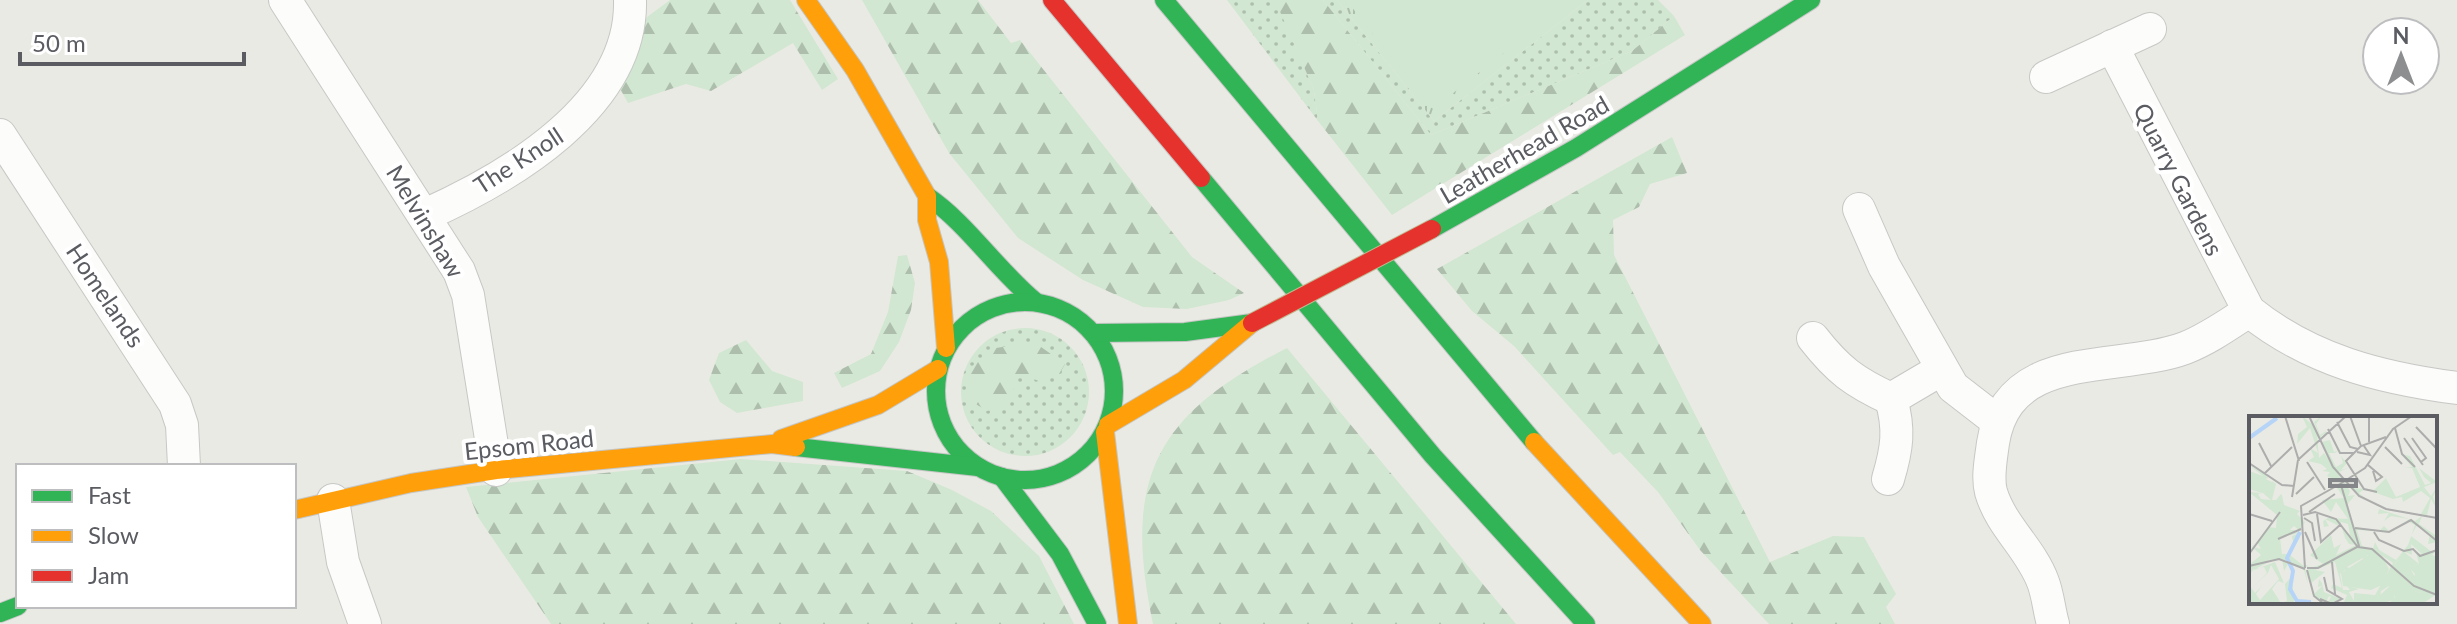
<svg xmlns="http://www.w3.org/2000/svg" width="2457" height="624" viewBox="0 0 2457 624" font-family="Lato,sans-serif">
<defs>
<pattern id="grass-dots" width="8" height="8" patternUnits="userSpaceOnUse" patternTransform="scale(2)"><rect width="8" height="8" fill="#d1e7d1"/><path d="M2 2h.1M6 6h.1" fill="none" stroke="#adbead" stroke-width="1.8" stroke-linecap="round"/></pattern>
<pattern id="forest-firs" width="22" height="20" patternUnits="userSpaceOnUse" patternTransform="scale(2)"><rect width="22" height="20" fill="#d1e7d1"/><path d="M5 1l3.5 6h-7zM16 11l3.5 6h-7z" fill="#adbead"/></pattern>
<pattern id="park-tufts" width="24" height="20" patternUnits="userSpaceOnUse" patternTransform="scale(2)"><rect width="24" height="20" fill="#d1e7d1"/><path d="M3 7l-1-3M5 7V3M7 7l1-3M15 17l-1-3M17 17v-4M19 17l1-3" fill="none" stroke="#adbead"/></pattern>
</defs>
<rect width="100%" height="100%" fill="#eaeae4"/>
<g fill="url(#grass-dots)">
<polygon points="1227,0 1275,0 1277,3 1314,90 1318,121"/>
<polygon points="1323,0 1337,0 1434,121 1588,0 1658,0 1674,16 1632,51 1431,135"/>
<circle cx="1025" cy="392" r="64"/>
</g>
<g fill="url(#forest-firs)">
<polygon points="670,0 790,0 838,79 822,90 793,43 711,91 686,84 628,103 618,85 647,17"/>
<polygon points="862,0 978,0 1011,43 1020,40 1192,257 1244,293 1229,300 1187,309 1143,307 1083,280 1018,238 949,153"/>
<polygon points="1275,0 1323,0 1431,135 1632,51 1674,16 1685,35 1392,215 1318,121 1314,90"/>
<polygon points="1672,137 1687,173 1650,184 1639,207 1613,220 1614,255 1770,562 1833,536 1864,537 1896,594 1886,607 1895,624 1769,624 1700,550 1658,492 1620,452 1613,455 1514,346 1472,311 1437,269"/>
<polygon points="907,255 915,283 911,310 899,342 880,371 842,388 834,373 871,354 888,312 898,256"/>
<polygon points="746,340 772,371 803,382 803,401 737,413 720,402 709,380 719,353"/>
<polygon points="1034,342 1065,364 1059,375 1039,381 1020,374 1007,405 987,411 968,399 971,367 996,348"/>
<path d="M1287,348L1516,624H1153C1122,478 1155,415 1287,348Z"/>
<polygon points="741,459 907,471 952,490 991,511 1039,556 1074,624 551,624 478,517 466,487"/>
</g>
<polygon fill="url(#park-tufts)" points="1337,0 1588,0 1434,121"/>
<polygon fill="#d1e7d1" points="1346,0 1571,0 1433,109"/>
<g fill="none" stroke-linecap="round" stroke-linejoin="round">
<g stroke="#c7c8c6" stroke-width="34">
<g id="street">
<polyline points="285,0 459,271 468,295 496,470"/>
<path d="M2112,46L2249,311C2310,360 2380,378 2457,388"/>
<polyline points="2046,77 2150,29"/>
<polyline points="0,135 175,404 182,425 184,466"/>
<polyline points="1859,209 1884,266 1953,387 1997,421"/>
<path d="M425,215C508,178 633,106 630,0"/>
<path d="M1813,338C1838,370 1854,382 1891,399L1942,369"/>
<path d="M1888,479C1897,449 1900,429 1891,399"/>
<polyline points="333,500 343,562 365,624"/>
<path d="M2053,624C2049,610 2048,595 2043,582C2031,549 2001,526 1991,492C1987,477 1991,459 1993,443C2008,347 2118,373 2185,348C2208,339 2229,324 2249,311"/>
</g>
</g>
<g stroke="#c5c6c5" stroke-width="20">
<g id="fast">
<polyline points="1164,0 1534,442"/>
<polyline points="1201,178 1433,456 1586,624"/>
<path d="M927,196C968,224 996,269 1036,302"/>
<polyline points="1432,229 1576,148 1811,0"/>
<circle cx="1025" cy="391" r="89"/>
<polyline points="1093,333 1185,332 1252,323"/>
<polyline points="796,447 978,467"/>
<polyline points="1002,477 1060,554 1097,624"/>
<polyline points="0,613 18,606"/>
</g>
</g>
<g stroke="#c5c6c5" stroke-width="20">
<g id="slow">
<polyline points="806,0 855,70 927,196 927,220 939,262 946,348"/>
<polyline points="1108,425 1184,380 1252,323"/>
<polyline points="1105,432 1128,624"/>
<polyline points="781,439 878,405 938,369"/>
<polyline points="1534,442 1702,624"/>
<polyline points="294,510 411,483 496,470 772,444 796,447"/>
</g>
</g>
<g stroke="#c5c6c5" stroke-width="20">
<polyline id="jam" points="1052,0 1201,178"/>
</g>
<use href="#street" stroke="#fcfcfb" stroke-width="32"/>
<use href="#fast" stroke="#30b455" stroke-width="18"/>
<use href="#slow" stroke="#ff9f0a" stroke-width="18"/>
<use href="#jam" stroke="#e5322d" stroke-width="18"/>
<g stroke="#c2b891" stroke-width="20" stroke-linecap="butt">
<polyline id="jam-bridge" points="1252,323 1432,229"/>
</g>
<use href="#jam-bridge" stroke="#e5322d" stroke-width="18"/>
</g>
<g text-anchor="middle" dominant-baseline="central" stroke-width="8" stroke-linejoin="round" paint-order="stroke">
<g font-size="24" fill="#5a5c62" stroke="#fff">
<text transform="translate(1524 149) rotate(-30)">Leatherhead Road</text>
<text transform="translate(518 160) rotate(-33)">The Knoll</text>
<text transform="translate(2179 179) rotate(63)">Quarry Gardens</text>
<text transform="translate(426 221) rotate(59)">Melvinshaw</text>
<text transform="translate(106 295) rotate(56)">Homelands</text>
<text transform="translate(529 444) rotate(-6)">Epsom Road</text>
</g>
</g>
<g transform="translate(2249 416)">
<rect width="188" height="188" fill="#eaeae4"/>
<path d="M126,126L140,153L133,169L122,174L94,170L92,157L114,143L113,136L119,140L118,132L124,133ZM154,135L170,148L161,151L173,177L146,171L145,184L130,188L129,181L141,170L135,167Z" fill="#d1e7d1"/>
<path d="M53,0L64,9L68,18L70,42L75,37L101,75L99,80L106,79L98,89L104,111L130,115L135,110L141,116L108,114L113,130L121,132L119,139L98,151L126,167L96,154L91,158L94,174H101L98,170L110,173L100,176L105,185V177L126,179L144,147L126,135L125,131L147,144L159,129L166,109L158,105L142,117L160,103L142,100L135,105L140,97L129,98L130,93L166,105L173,100L170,108L186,119L188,126L179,128L181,118L168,109L162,120L183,136L188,134L183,139L188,141V178L173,188H140L146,181L140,170L132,175L130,188H94L98,179L82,172L84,168L93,172L86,146L66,154L76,156L62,167L65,178L73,170L69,171L70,163L73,167L75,176L92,183L78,188L82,181L80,180L76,188L66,182L59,159V151L56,150L55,147L61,152L74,148L61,139L82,119L85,132L92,128L87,139L107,129L100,128L96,122L93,112L101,119L99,108L92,106V111L76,103L80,110L75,111L74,105L79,102L99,103L87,86L82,96L73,84L95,82L86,69L92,67L78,60L81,56L73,55L78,53L72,48L59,45L65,41L61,32L69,37L61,12L48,28L49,18L58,11ZM162,128L174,139L167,136L170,148L160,151L166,158L164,163L159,157L161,164L151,153L157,156L153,151L167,146L156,140L155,150L146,148L154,135L163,139ZM143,154H147L173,177L136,167ZM73,0L67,8L71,19L77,15V17L72,20L73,26L81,24L85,36L90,34L86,37H80L87,51L94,47L92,40L98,47L92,54L101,51L90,56L103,72L120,73L125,74L137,62L131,51L147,81L171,71L163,52L155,51H163L152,38L161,40L176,69L182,67L175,61L170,52L188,66L175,71L182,80L188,71L184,81L188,93L182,83L178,99L172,98L181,82L172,75L154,86L153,81L144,83L116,73L110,77L119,84L107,77L97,67L86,52L77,36L65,6ZM0,49L16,58L19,62L9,68L21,74L23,65L27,68L23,84H27L32,78L33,79L35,89L51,95L48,98L56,106L51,115L45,110L41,114H45L49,117L31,122L33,138H39L45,131L43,120L51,117V121L41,139L56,151L59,169L55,154L42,147L45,188L0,187V169L6,177L13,170L7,178L11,184L30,163L22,149L19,157L5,170L18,157L15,151L4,153L0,162V149L12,139L3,131L7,126L4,131L12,133L8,126L22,107L20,111L27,112L28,99L0,76L13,77L9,78L12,83L22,84L15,78L20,74L0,66L9,65L0,55L14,60ZM33,143L35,155L39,148L44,159L36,168L38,185L32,187L23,173L29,165L35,167L26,146L0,156L22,145L18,144Z" fill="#d1e7d1" fill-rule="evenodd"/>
<path d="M0,55L27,68L20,79L0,73Z" fill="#d1e7d1"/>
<path fill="none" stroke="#b6d4f7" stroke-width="4" d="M0,22L28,2M51,116L38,142L44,155L41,173L48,185L62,186"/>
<path fill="none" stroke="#acadac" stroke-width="2" d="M36,0L50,45M60,0L84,51L110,80L137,93L188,102M101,0L112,30M120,0V26M88,6L101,31L109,33M167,11L188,33M146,12L153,38L166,51M79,13L91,37H105M155,22L174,49M163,22L177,42L172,46M10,27L22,50M136,31L153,48M108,36L121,39L115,30M50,43L97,0M58,46L76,74M0,47L33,69L45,70M119,49L133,61L127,65L124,55M16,57L43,31M91,68L116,52L144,13L163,0M128,76L115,73L97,45L112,30L137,21M47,78L65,61M43,81L49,44M60,96L86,78M0,98L23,105M68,98L72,126L91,109M54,99L66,96L87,103L108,130M55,102L63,107L66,125M106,112L140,116L162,104L188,125M56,116L68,143M125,116L130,124L155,135L164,133L171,140L188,134M29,123L52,113M109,131L123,133L165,170L188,179M0,138L31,96M83,146L86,178M0,150L30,143L56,153M56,152L52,90L91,68M58,152H69L110,130L92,69M58,154L65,180L75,188M71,183L83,188L93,183L78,174L75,161"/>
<path fill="#848689" fill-opacity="0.15" stroke="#848689" stroke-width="4" d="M81,64H107V70H81Z"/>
<rect width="188" height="188" fill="none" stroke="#5a5c62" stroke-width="4"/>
</g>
<rect x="16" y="464" width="280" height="144" fill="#ffffff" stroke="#bdbec0" stroke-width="2"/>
<rect x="32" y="490" width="40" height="12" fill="#30b455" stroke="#bdbec0" stroke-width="2"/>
<text x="88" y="504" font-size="24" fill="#5a5c62">Fast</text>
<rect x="32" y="530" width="40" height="12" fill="#ff9f0a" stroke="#bdbec0" stroke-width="2"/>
<text x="88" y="544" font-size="24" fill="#5a5c62">Slow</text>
<rect x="32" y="570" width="40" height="12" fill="#e5322d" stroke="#bdbec0" stroke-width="2"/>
<text x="88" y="584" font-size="24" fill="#5a5c62">Jam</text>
<g transform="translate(2401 56)"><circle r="38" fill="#ffffff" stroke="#bdbec0" stroke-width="2"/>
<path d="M0-6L14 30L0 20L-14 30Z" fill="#8c8e90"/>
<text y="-12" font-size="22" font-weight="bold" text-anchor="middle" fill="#5a5c62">N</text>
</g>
<path d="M20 52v12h224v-12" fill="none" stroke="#5a5c62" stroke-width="4"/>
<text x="32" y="52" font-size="24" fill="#5a5c62" stroke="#ffffff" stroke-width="6" paint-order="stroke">50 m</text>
</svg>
